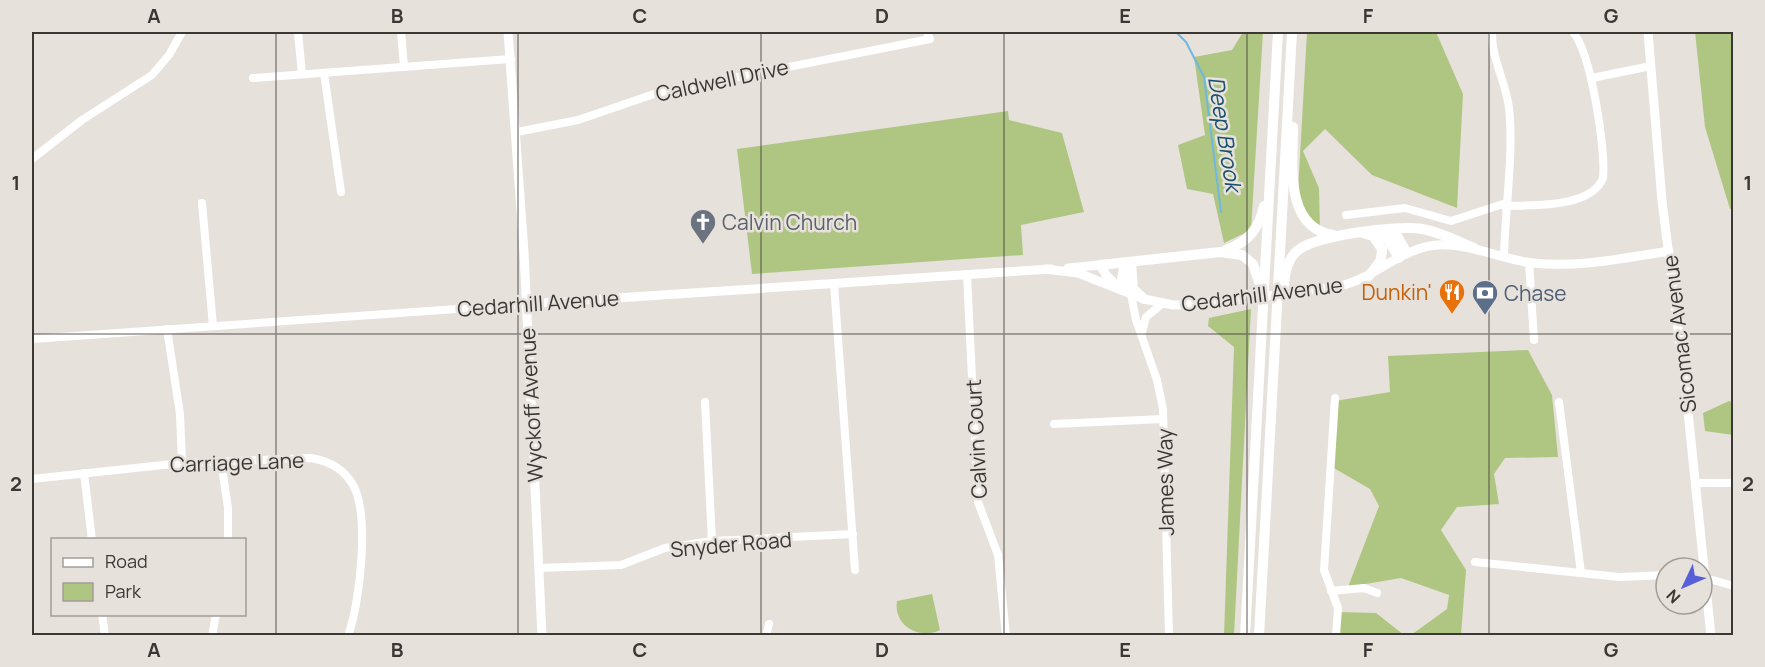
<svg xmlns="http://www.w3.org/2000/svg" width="1765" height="667" viewBox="0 0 1765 667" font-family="Manrope,sans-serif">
<rect width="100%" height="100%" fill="#e7e1dc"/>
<g fill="#afc682">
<polygon points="1243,32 1263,32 1251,230 1224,243 1213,194 1187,189 1178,145 1205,135 1194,57 1232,50"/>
<polygon points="1307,32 1436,32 1463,94 1457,208 1372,175 1325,129 1303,151 1319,188 1320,232 1297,209"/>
<polygon points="1695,32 1733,32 1734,208 1730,209 1705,127"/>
<polygon points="1008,111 1009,120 1062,133 1084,212 1021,225 1023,255 752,274 737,149"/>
<polygon points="1251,309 1234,635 1224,635 1234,347 1208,326 1209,318"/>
<polygon points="1528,350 1552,395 1558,457 1505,458 1494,474 1499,504 1457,507 1441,530 1466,570 1461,635 1411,635 1447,609 1449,595 1401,578 1348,587 1379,506 1370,489 1332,467 1335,401 1390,392 1388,356"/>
<polygon points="1729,401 1733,402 1733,435 1705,431 1703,413"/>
<path d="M932,594L940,630C920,640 893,626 897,601Z"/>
<polygon points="1338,612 1376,613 1404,635 1337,636"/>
</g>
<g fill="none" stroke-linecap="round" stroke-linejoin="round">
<polyline stroke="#6fb7e3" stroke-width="2" points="1176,32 1186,42 1204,77 1221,212"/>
<g stroke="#fff" stroke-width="8">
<polyline points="298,32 302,74"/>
<polyline points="401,32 404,67"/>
<path d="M1492,32C1491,58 1506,82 1509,108C1514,152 1505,210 1504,256"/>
<polyline points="324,73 341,192"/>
<polyline points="253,78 511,59"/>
<polyline points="1592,78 1651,66"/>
<polyline points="517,132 578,120 657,93 930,39 927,32"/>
<polyline points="32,159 82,120 152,75 169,55 182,32"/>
<polyline points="202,203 213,326"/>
<path d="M1505,206C1534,205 1591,208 1603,178C1606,149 1591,53 1573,32"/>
<polyline points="1346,215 1405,208 1451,221 1506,203"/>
<polyline points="1529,262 1534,340"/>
<polyline points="967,275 978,502 998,555 1006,636"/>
<polyline points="834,284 855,570"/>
<polyline points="1131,294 1136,320 1157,380 1163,409 1169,636"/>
<polyline points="167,329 180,414 182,463"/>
<polyline points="1142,332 1146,317 1162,304"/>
<polyline points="32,339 527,304"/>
<polyline points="1335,398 1324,570 1338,608 1336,636"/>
<polyline points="705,402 712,541"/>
<polyline points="1559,402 1581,573"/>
<polyline points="1054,424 1163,419"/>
<polyline points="221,461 228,508 228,540"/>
<polyline points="84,473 92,540"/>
<path d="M32,479L182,463L311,458C329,461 344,469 353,485C370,515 360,603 348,636"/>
<polyline points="1695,483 1734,483"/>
<polyline points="1475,562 1619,577 1666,575"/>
<polyline points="540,568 621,565 665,548 712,541 853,534"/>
<polyline points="1705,578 1734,586"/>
<polyline points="1331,591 1364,588 1377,593"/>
<polyline points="102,614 105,636"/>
<polyline points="212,636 216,614"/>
<polyline points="766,636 769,624"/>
</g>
<g stroke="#fff" stroke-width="9">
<polyline points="508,32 524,252 542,636"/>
<polyline points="1648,32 1662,201 1686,392 1711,636"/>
<polyline points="1068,268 1100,265 1106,275 1116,285"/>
<path d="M1045,269L1078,273L1144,299L1173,305L1207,304L1340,286C1375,278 1401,248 1437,245C1471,243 1500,259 1532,263C1578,268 1624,258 1669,251"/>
<polyline points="527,304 1051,269"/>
</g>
<g stroke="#fff" stroke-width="10">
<path d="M1293,127C1293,164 1284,227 1333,235"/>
<polyline points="1383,230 1397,236 1407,253"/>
<polyline points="1363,233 1373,236 1382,249 1381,260 1369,276"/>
<polyline points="1372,233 1387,238 1399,258"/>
<path d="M1226,250C1248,242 1259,229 1264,206"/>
<polyline points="1131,262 1133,289 1144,299"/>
<polyline points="1131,262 1124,268 1122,279 1131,294"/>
<polyline points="1100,265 1220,252 1242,255 1253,264 1260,285"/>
<path d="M1284,285C1285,273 1287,260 1297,251C1315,235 1398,225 1422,229C1440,232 1457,241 1474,248"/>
<polyline points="1245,636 1278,32"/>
<polyline points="1259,636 1292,32"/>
</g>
</g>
<path fill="none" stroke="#3a3735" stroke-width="1.5" stroke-opacity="0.55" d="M276,32V636M518,32V636M761,32V636M1004,32V636M1247,32V636M1489,32V636M32,334H1734"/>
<defs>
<g id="church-pin" transform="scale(1.35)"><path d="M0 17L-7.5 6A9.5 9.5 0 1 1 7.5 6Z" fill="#6b7280" stroke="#e7e1dc"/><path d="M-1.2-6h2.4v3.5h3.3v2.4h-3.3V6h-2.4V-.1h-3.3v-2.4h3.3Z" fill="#fff"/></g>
<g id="restaurant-pin" transform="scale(1.35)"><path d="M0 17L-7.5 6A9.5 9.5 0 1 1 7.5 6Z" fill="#e8710a" stroke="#e7e1dc"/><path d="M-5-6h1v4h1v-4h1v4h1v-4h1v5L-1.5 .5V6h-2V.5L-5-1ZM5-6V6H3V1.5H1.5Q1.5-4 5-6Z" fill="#fff"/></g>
<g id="bank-pin" transform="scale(1.35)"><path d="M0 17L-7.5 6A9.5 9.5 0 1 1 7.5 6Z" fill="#5c6f8a" stroke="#e7e1dc"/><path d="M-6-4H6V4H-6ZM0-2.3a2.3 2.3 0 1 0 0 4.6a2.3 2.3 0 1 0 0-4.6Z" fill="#fff"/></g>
</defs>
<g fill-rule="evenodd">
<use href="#church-pin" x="703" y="222"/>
<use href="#restaurant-pin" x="1452" y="292"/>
<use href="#bank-pin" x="1485" y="293"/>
</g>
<g text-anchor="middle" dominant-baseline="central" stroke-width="5" stroke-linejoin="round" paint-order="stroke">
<g font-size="21" fill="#3a3735" stroke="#e7e1dc">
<text transform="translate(722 80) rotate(-12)">Caldwell Drive</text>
<text transform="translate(1262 294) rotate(-7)">Cedarhill Avenue</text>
<text transform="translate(538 303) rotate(-4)">Cedarhill Avenue</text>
<text transform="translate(1679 334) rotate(-97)">Sicomac Avenue</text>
<text transform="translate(531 405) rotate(-93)">Wyckoff Avenue</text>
<text transform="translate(976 439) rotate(-93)">Calvin Court</text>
<text transform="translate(237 462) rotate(-2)">Carriage Lane</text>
<text transform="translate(1165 482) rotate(-91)">James Way</text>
<text transform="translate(731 544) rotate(-5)">Snyder Road</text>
</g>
<g font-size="21" fill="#5b616d" stroke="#e7e1dc" text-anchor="start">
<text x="722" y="222">Calvin Church</text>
</g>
<g font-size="21" fill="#c56008" stroke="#e7e1dc" text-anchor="end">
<text x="1432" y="292">Dunkin'</text>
</g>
<g font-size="21" fill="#4e5e75" stroke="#e7e1dc" text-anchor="start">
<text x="1504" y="293">Chase</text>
</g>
<g font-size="22" font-style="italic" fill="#18506e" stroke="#e7e1dc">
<text transform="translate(1225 134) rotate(81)">Deep Brook</text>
</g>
</g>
<rect width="1765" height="667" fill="none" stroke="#e7e1dc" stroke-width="66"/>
<rect x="51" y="538" width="195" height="78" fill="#e7e1dc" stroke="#a29d99" stroke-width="1.5"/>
<rect x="63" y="558" width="30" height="9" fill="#ffffff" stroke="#a29d99" stroke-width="1.5"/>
<text x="105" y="568" font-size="18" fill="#3a3735">Road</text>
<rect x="63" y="583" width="30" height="18" fill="#afc682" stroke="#a29d99" stroke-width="1.5"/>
<text x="105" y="598" font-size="18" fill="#3a3735">Park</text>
<g transform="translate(1684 586) rotate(226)"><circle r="28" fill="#e7e1dc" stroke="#a29d99" stroke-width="1.5"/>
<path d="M0-4.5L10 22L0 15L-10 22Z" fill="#5860d7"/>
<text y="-9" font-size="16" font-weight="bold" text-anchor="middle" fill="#3a3735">N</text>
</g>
<rect x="33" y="33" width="1699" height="601" fill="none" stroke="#3a3735" stroke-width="2"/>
<g font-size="20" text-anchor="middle" font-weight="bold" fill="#3a3735">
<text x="154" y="23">A</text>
<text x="397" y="23">B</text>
<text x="640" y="23">C</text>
<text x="882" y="23">D</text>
<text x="1125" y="23">E</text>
<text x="1368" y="23">F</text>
<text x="1611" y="23">G</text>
<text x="16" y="190">1</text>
<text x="1748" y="190">1</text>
<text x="16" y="491">2</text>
<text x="1748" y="491">2</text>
<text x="154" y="657">A</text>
<text x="397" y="657">B</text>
<text x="640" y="657">C</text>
<text x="882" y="657">D</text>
<text x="1125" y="657">E</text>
<text x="1368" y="657">F</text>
<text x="1611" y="657">G</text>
</g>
</svg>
